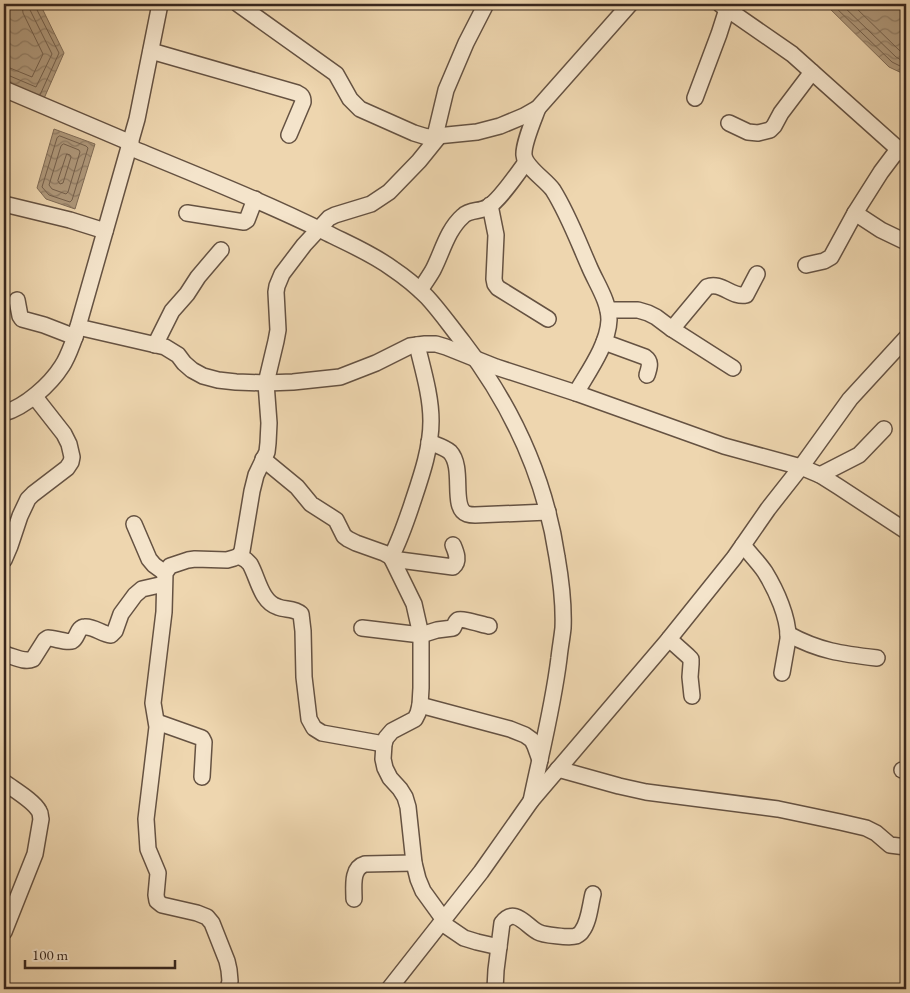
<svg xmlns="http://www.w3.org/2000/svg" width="910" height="993" viewBox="0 0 910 993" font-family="'EB Garamond',serif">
<defs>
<pattern id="water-waves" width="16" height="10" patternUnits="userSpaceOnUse" patternTransform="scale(1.25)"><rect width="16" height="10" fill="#b09a7d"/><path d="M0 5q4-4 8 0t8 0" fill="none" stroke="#907d66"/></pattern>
</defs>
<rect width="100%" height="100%" fill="#eed6af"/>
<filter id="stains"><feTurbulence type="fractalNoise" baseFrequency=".004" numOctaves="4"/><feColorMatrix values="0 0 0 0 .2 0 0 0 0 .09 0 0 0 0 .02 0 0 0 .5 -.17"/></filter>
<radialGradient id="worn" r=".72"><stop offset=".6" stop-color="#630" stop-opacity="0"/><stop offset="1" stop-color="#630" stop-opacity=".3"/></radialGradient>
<g fill="url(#water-waves)" stroke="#806c57">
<polygon points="4,4 40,4 64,53 42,103 4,86"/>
<polygon points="825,4 906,4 906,75 889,67"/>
<polygon points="54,129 95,144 75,209 46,199 37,188"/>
</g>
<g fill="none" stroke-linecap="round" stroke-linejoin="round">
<g stroke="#74604d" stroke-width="1">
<polyline points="36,4 36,8 59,53 40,95"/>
<polyline points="832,4 892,62 906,69"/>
<polyline points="841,4 896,57 906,63"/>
<polyline points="852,4 900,51 906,54"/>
<polyline points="4,68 10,68 32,77 43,54 23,13 22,4"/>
<polyline points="4,75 10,76 36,87 52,54 30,10 29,4"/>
<polygon points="60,136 86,146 88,148 72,200 70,202 49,195 42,187 57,138"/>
<polygon points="64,144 79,150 80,152 68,192 66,194 52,189 49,185 61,146"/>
<polygon points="67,154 70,155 71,157 63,183 60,184 58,181"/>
</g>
<g stroke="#655242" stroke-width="18">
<g id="minor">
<polyline points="238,4 336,74 350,99 360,109 414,133 427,137 477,132 500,126 524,116 538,108 630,4"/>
<polyline points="720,4 792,54 906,156"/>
<path d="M151,51L297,93C301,95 303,96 303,102L289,135"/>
<polyline points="4,89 131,143"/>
<polyline points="695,98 719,34 727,9"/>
<path d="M538,108C534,119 523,144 524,155C525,167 546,180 553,190C568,214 578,241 589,266C596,283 609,301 609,320C608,345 588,372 576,393"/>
<polyline points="729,123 748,132 758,133 770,130 774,126 781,113 812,72"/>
<polyline points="435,136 446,90 466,43 486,4"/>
<path d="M129,147C196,175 263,201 327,233C349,244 373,254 393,269C405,277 417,287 427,297C440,311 451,327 463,342C512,406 545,477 557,557C561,580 564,604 563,628C562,638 560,648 559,658C553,707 541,753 531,801"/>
<polyline points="4,204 70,220 105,231"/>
<polyline points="490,205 496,235 494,279 495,284 498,288 548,319"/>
<polyline points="187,213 244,222 247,220 255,199"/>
<polyline points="855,213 881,230 906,242"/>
<polyline points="806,265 824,261 831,257 855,213 881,172 899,148"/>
<path d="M420,290C424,284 429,277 433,270C442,253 447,230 463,216C470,209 480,212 488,207C499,201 518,173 526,162"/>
<polyline points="17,300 20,316 22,319 44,325 75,337"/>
<polyline points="608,310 638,310 648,313 656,317 672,329 733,368"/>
<polyline points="78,327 165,347 178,355 184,363 192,370 203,376 218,380 236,382 266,383 293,382 340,377 376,363 410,346 425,344 436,344 446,347 496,367 576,393 724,446 801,467 820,475 839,487 906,531"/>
<path d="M672,329L707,287C721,281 732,298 746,295L757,274"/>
<path d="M604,342L645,357C652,362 649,368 647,375"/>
<polyline points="155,345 172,311 187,294 198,277 221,250"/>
<path d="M4,413C25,407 50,385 62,366C68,357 71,347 75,337L137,119L160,4"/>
<path d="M429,442C436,445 444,447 450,452C465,468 450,508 467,514C470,515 473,515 475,515L548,512"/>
<polyline points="263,459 297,487 311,504 336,520 344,536 348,539 356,543 384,553 391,557 414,604 421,635 421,688 420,705 418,713 415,719 392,731 386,738 384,744 383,759 385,768 390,778 400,789 405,797 408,807 414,863 418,879 423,891 444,920"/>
<polyline points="820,475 859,455 884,429"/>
<polyline points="134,524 149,559 154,565 165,573"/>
<path d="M743,545C750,554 759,563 765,572C776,590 789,618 788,639L782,673"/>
<path d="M239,556L246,560L250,564C258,578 261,602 278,607C285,610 294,608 301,614L303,631L304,677L309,719L314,728L322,733L384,744"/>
<path d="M391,557C400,540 406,522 412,504C421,477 431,449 431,421C431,396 423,370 417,345"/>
<path d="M392,559L453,567C460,561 456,552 453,545"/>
<polyline points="4,560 10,546 20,516 28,499 33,494 67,468 71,462 72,457 69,444 64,434 35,397"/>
<path d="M362,628L421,635L437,630L453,628C455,625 455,622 458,620C462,618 483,625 489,626"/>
<path d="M788,634C819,651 842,654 877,658"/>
<polyline points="669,639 688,656 691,659 691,664 690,677 692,696"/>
<path d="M4,654C13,656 24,663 33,659L45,640L48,638C54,638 67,643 72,641C78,638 77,627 85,627C93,626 102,634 111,635L115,631L121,614L135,595L142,589L164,584"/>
<polyline points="420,705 510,729 525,735 532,740 535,746 540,760"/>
<polyline points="157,722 202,738 204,742 202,777"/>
<polyline points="558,769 619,786 646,792 778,809 840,822 866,828 876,833 890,845 906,847"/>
<polyline points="902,770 906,770"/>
<path d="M4,782C13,789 34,801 39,811C41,814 40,816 41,819L35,854L4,932"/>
<path d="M354,899C354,887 351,868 365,864L414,863"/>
<polyline points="442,923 464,938 477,942 499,947"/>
<polyline points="228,989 230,981 229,970 227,961 212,923 207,917 197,913 162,905 157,901 156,895 158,873 148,849 146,819 157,727 153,703 164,612 165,573 170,566 188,560 195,559 227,560 234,558 239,556 242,551 252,491 256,475 267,452 268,443 269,423 266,383 276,341 278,330 276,292 277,286 282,274 304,245 329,218 335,215 371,204 389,192 419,161 440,135"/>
<polyline points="389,989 481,872 531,801 669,639 734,558 768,509 801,467 850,399 906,338"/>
<path d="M495,989L496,970L502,923C515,906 526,926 538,932C543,935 570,938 576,936C578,935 581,933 582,931C589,922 590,906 593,894"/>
</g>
</g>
<use href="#minor" stroke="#f4e4cb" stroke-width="15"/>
</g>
<rect width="910" height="993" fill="none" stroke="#eed6af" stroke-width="20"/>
<rect x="5" y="5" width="900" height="983" fill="none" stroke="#37261d" stroke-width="2.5"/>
<rect x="10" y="10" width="890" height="973" fill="none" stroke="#37261d"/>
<path d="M25 960v8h150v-8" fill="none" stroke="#37261d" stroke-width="2.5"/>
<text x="32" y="960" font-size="15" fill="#37261d" stroke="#f4e4cb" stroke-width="4" paint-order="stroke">100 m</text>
<rect width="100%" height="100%" filter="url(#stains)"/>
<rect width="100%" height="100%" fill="url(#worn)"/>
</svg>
